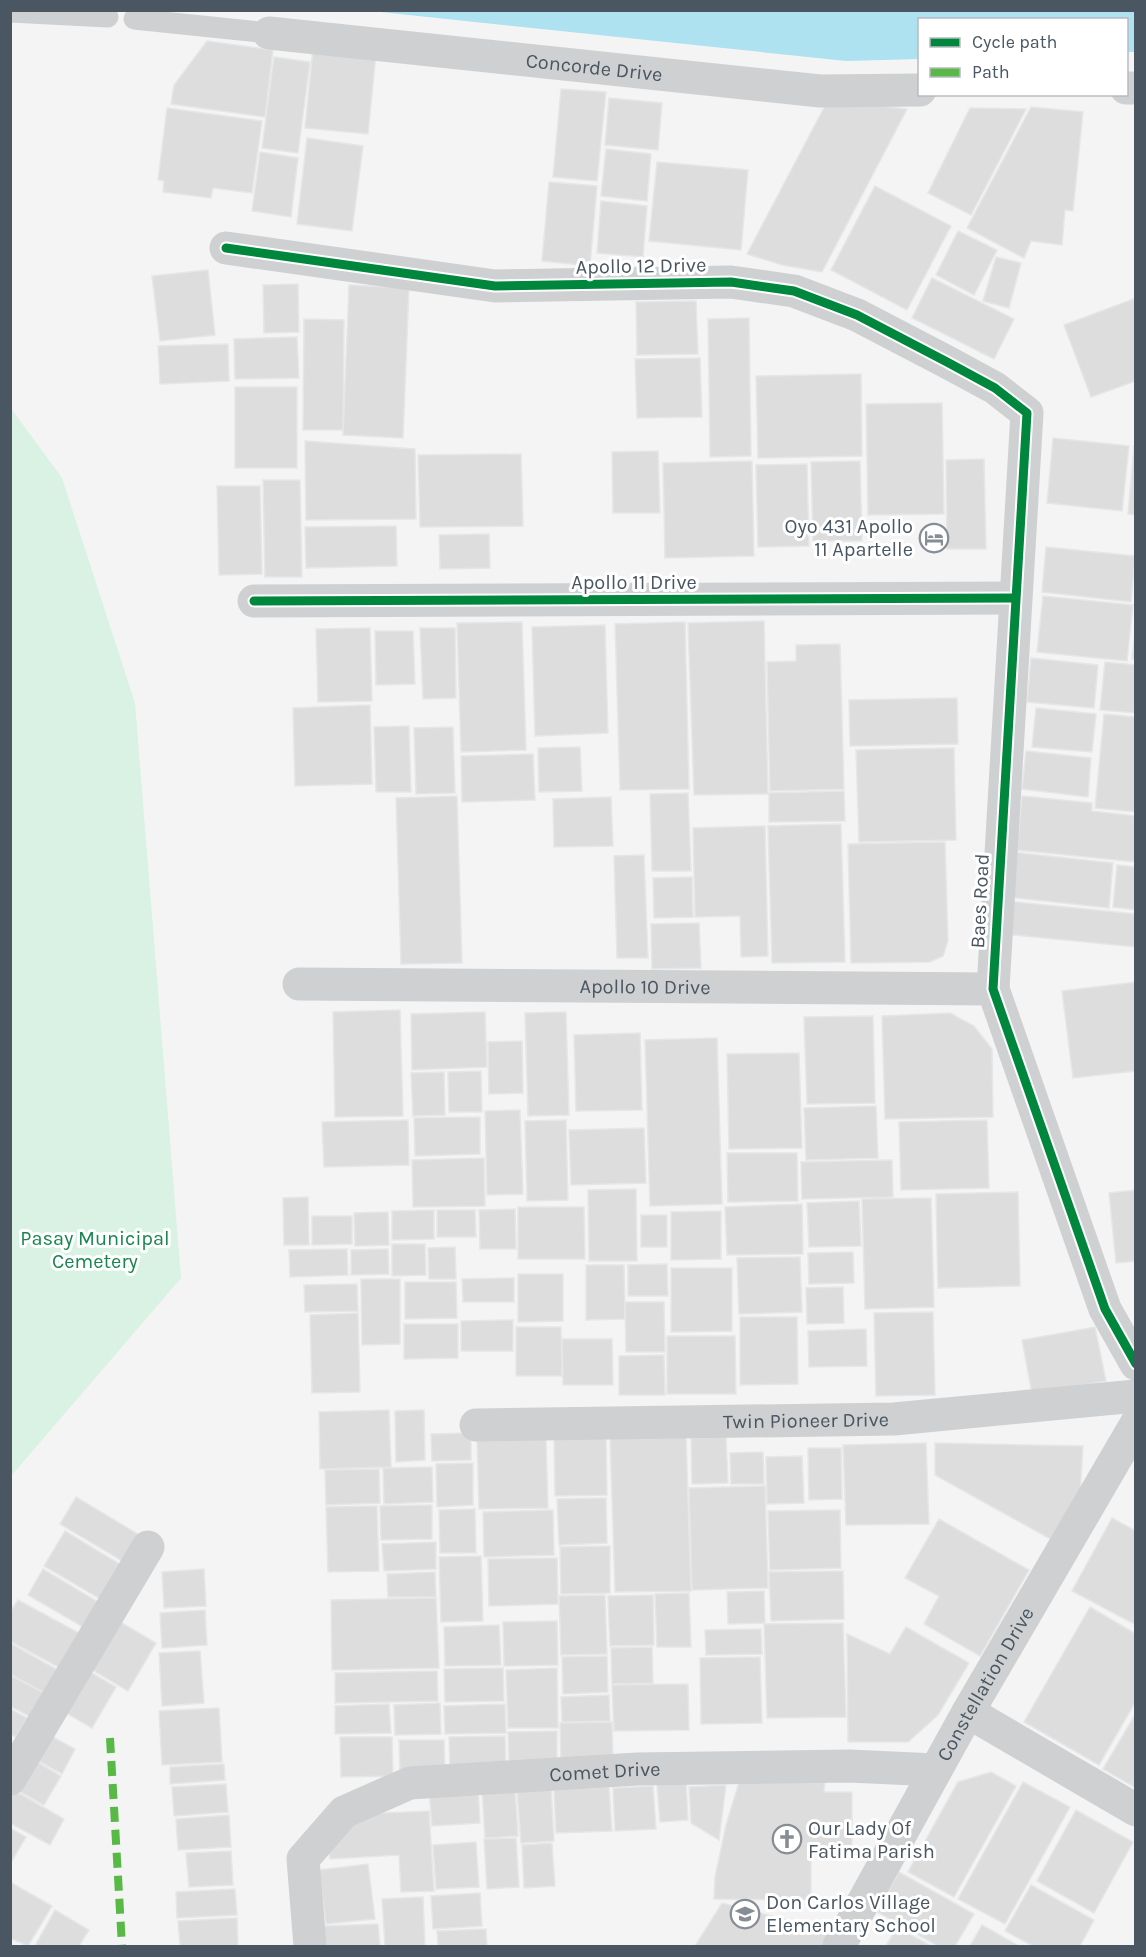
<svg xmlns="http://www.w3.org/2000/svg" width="1146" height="1957" viewBox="0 0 1146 1957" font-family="Karla,sans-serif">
<rect width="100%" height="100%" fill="#f4f4f4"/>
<polygon fill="#d9f2e3" points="10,407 62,478 135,703 181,1278 11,1476"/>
<polygon fill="#aee2f0" points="371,11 1135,11 1135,52 1127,52 1126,20 920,20 919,59 846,61"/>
<g fill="#ddddde" stroke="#e5e6e7" stroke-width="1.5">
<polygon points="207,41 273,50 265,117 171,104 174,85"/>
<polygon points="313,48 376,54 368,134 305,128"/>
<polygon points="274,57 310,62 298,153 262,148"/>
<polygon points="561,89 606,92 597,181 553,177"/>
<polygon points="609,98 662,103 658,150 605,145"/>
<polygon points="828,100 907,109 822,272 782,265 747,254"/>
<polygon points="1031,107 1083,112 1073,211 1065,210 1062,245 1031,241 1024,258 967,228"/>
<polygon points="167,108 262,121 252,193 213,188 211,198 163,192 164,181 158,180"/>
<polygon points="970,108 1026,109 971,215 928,193"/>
<polygon points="307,138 363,146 352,231 297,224"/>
<polygon points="606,149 651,154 647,201 601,196"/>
<polygon points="260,152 298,158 291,217 252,211"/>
<polygon points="657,162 748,170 741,250 649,241"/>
<polygon points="549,182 597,186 590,266 542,261"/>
<polygon points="875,186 951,226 907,310 831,270"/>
<polygon points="601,201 647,206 643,257 597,253"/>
<polygon points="958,231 997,250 974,295 936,275"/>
<polygon points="996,257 1021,263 1009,308 983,301"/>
<polygon points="208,270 215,335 160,341 152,276"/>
<polygon points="932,278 1014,319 994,359 912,318"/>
<polygon points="298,284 299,332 264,333 263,285"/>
<polygon points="349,285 409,288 403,438 343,435"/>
<polygon points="1136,298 1136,381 1091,397 1064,325"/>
<polygon points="696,301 698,354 637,355 636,302"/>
<polygon points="749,318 751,456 710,457 708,319"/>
<polygon points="304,319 344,320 343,430 303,430"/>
<polygon points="297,337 299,378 235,379 234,339"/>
<polygon points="228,344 229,381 160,384 158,346"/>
<polygon points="700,358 702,417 637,418 635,359"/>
<polygon points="861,374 862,456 758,458 756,376"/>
<rect x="235" y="387" width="62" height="81"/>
<polygon points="942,403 944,514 868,515 866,404"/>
<polygon points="1053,438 1129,446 1122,511 1047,503"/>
<polygon points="305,441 415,449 416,519 306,520"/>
<polygon points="1134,446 1136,446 1136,515 1128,514"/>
<polygon points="658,451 660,513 613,513 612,452"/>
<polygon points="521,454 523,526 420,527 418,455"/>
<polygon points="984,459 986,549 947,549 946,460"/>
<polygon points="752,461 754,556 665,558 663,463"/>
<polygon points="860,461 862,541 813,541 811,462"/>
<polygon points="807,464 809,546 758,547 756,465"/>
<polygon points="263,480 300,480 302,577 265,577"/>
<polygon points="217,486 260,486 262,574 219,575"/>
<polygon points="396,526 397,566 306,568 305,527"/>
<polygon points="489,534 490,568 440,569 439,535"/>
<polygon points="1046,547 1135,556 1131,602 1042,592"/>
<polygon points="1043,596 1133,605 1127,661 1037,652"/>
<polygon points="764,621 768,794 694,795 688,623"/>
<polygon points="522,622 526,750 461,752 457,623"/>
<polygon points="685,622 689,789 620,790 615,624"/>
<polygon points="1136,624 1136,659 1132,659"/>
<polygon points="605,625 608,733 535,736 532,627"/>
<polygon points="370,628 372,701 318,702 316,629"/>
<polygon points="420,628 455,628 456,698 423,699"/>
<polygon points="375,631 413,631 415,684 376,685"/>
<polygon points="840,644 844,789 770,791 767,662 796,661 796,645"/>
<polygon points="1031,658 1098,665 1094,708 1027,702"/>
<polygon points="1105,662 1136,665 1136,713 1100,710"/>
<polygon points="957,698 958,744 850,746 849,700"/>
<polygon points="370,705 372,784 295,786 293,708"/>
<polygon points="1036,708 1096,714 1092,752 1032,747"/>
<polygon points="1104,714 1136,717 1136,812 1095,808"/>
<polygon points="409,726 411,792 376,792 374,727"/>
<polygon points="453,727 455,793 416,794 414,728"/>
<polygon points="580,747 582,791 539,792 538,748"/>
<polygon points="954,748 956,840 859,842 856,750"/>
<polygon points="1026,751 1091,758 1088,797 1022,789"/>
<polygon points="533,754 535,800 462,802 461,756"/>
<polygon points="844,791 845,821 769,822 769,793"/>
<polygon points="688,793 691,871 652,871 650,794"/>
<polygon points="457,796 462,963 401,964 396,798"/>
<polygon points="1022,796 1092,803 1092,811 1136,816 1136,862 1017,850"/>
<polygon points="611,797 613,846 554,847 553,799"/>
<polygon points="841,824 845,962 772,963 768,826"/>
<polygon points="765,826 768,956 741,957 740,916 695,917 693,828"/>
<polygon points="945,842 948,941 943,956 930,962 851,963 848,844"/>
<polygon points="1012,852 1113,863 1109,908 1007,897"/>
<polygon points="644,855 648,958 617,958 614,856"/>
<polygon points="1117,865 1136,867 1136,910 1113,907"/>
<polygon points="692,877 693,917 654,918 653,878"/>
<polygon points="1006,901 1136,914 1136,947 1002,934"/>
<polygon points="699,923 701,968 652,969 651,924"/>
<polygon points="1136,982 1136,1071 1073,1078 1062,991"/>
<polygon points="400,1010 403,1116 335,1117 333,1012"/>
<polygon points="485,1012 487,1067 412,1070 411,1014"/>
<polygon points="566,1012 569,1115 528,1116 525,1013"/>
<polygon points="950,1013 974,1026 992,1049 993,1117 885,1119 882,1016"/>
<polygon points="873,1016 875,1103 807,1104 804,1017"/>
<polygon points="640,1033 642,1110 576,1111 574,1035"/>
<polygon points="717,1038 722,1204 650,1206 645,1040"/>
<polygon points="522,1041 523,1093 489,1094 488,1042"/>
<polygon points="799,1053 802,1148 729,1149 727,1054"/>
<polygon points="481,1071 482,1112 449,1112 448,1072"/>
<polygon points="444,1072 445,1115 413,1116 411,1073"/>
<polygon points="876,1106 878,1158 806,1160 804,1108"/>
<polygon points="520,1110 523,1194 487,1195 485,1111"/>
<polygon points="480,1117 480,1154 415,1156 414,1118"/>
<polygon points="408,1120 409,1165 324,1167 322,1122"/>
<polygon points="566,1120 568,1200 527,1201 525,1121"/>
<polygon points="987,1120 989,1188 901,1190 899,1122"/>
<polygon points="644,1128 646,1183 571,1185 569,1130"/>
<polygon points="727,1153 797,1153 798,1201 728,1202"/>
<polygon points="484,1158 485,1206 413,1207 412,1160"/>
<polygon points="892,1160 893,1197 802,1199 801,1162"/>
<polygon points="636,1189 637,1261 589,1261 588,1190"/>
<polygon points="1136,1190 1136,1261 1116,1263 1109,1193"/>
<polygon points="1018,1192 1020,1286 938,1288 936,1194"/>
<polygon points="308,1197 309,1245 284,1245 283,1198"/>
<polygon points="931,1198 934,1307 865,1309 862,1199"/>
<polygon points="859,1201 861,1246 809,1247 807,1203"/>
<polygon points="802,1204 803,1254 727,1255 725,1207"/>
<polygon points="518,1207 584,1207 585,1259 518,1259"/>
<polygon points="515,1209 516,1249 480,1249 479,1210"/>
<polygon points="434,1210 434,1239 392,1240 392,1211"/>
<polygon points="437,1210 475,1210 476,1237 437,1237"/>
<polygon points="721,1211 721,1259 671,1260 671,1212"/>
<polygon points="388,1212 389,1245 355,1246 354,1213"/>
<rect x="641" y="1215" width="26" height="32"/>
<polygon points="312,1216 352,1216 352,1244 312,1245"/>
<polygon points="392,1244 425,1244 426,1275 392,1276"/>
<polygon points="455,1247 456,1279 429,1279 428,1248"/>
<polygon points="347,1249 348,1275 290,1277 289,1250"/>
<polygon points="388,1249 389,1274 351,1275 351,1250"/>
<polygon points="853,1252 854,1283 809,1284 808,1253"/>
<polygon points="800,1257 802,1312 739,1314 737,1258"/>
<polygon points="667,1264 668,1296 628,1296 628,1265"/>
<polygon points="586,1265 624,1265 625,1319 586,1320"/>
<polygon points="671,1268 732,1268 732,1331 671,1332"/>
<polygon points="518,1274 563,1274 563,1321 518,1322"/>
<polygon points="514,1278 514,1302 463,1302 462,1279"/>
<polygon points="361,1279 400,1279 400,1344 362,1345"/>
<polygon points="405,1282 456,1282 457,1318 405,1319"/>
<polygon points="357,1284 358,1311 305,1312 304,1285"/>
<polygon points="843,1287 844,1323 807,1324 806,1288"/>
<polygon points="625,1302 664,1302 665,1352 626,1352"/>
<polygon points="933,1312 935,1395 876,1396 874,1313"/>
<polygon points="358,1313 360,1392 312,1393 310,1315"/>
<polygon points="740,1317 797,1317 798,1384 740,1385"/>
<polygon points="513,1320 513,1351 461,1351 461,1321"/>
<polygon points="404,1324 458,1324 458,1358 404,1359"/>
<polygon points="516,1327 561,1327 562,1376 516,1376"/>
<polygon points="1095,1327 1106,1381 1032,1394 1022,1340"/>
<polygon points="866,1329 867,1366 809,1367 808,1331"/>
<polygon points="667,1336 735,1336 736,1394 667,1394"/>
<polygon points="562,1339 612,1339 613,1385 563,1385"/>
<polygon points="664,1355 665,1395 619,1395 619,1356"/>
<polygon points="389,1410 391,1467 320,1469 319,1412"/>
<polygon points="424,1410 425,1460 396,1462 395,1411"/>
<polygon points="471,1433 471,1460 432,1461 431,1434"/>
<polygon points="686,1436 691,1591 615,1592 610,1438"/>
<polygon points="546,1437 548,1508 479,1509 477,1438"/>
<polygon points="606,1437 607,1495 555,1496 554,1439"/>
<polygon points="726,1437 728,1483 692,1484 691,1438"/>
<polygon points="926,1443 929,1524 846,1525 843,1445"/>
<polygon points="935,1443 1083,1446 1080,1494 1054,1541 935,1475"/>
<polygon points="808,1448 841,1448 842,1499 809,1500"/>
<polygon points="763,1452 764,1484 731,1484 730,1453"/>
<polygon points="802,1456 804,1503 767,1504 766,1457"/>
<polygon points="473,1463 473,1505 437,1507 436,1464"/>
<polygon points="432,1467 433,1502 384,1504 383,1468"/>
<polygon points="379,1469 380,1503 326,1505 325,1470"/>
<polygon points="765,1486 768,1588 692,1590 689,1488"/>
<polygon points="76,1497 146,1539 129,1565 60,1524"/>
<polygon points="606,1498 607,1543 559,1545 557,1499"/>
<polygon points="432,1505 432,1539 381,1540 380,1506"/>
<polygon points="377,1506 379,1571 328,1572 326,1507"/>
<polygon points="475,1509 476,1553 440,1553 439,1510"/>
<polygon points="553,1510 554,1555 484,1557 483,1512"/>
<polygon points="840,1510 841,1568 770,1570 768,1511"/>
<polygon points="1112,1518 1136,1531 1136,1625 1072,1591"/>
<polygon points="939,1519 1029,1570 980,1656 924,1624 939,1596 905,1578"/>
<polygon points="65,1531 123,1566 102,1600 44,1566"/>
<polygon points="436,1542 436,1569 384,1571 382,1544"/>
<polygon points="610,1546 610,1593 561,1594 560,1547"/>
<polygon points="481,1556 483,1621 441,1622 439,1557"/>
<polygon points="557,1558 558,1604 489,1606 488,1559"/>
<polygon points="43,1569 103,1605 88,1630 28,1595"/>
<polygon points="204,1569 206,1606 164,1608 162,1572"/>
<polygon points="843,1571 844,1619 771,1621 769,1572"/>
<polygon points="435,1572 436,1597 388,1597 387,1574"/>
<polygon points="764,1591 765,1623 728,1624 727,1592"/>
<polygon points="689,1593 691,1647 657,1647 655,1594"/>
<polygon points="605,1595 607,1654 561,1655 559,1596"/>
<polygon points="653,1595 654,1645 610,1646 608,1596"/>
<polygon points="436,1598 439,1668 332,1670 331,1600"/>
<polygon points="18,1600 79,1633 60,1668 10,1641 10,1612"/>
<polygon points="1090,1607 1136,1634 1136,1701 1099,1765 1024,1722"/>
<polygon points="205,1610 207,1645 162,1648 160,1613"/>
<polygon points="117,1620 156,1643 128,1691 89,1668"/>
<polygon points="557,1621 558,1665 504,1666 503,1622"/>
<polygon points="843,1623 846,1717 767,1718 764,1624"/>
<polygon points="499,1625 501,1665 445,1666 444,1627"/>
<polygon points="906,1627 969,1663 938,1715 908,1742 848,1742 847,1634 890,1654"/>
<polygon points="761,1629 762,1654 706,1655 705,1630"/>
<polygon points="10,1643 63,1673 50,1696 10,1674"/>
<polygon points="652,1647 653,1683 612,1684 611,1648"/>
<polygon points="200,1651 204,1703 162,1706 159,1653"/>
<polygon points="607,1656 608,1692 563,1694 562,1657"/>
<polygon points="760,1657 762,1723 701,1724 700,1658"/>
<polygon points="83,1668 116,1687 92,1728 59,1709"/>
<polygon points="503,1668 504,1701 445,1702 444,1669"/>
<polygon points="557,1668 558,1728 508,1728 506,1670"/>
<polygon points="437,1671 438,1701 335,1703 335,1673"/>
<polygon points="10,1675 44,1693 31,1717 10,1706"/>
<polygon points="688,1684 689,1730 614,1731 612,1685"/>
<polygon points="609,1695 610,1721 562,1722 561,1697"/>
<polygon points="440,1703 441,1734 395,1735 394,1705"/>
<polygon points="389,1704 391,1733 335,1734 335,1706"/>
<polygon points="505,1704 506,1733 445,1734 444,1706"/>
<polygon points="219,1708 222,1762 162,1765 159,1711"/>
<polygon points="10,1709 27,1718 16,1737 10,1734"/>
<polygon points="1136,1713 1136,1788 1103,1769"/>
<polygon points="612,1722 613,1763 561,1765 560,1723"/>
<polygon points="557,1731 557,1763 509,1764 508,1732"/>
<polygon points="49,1735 75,1749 62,1774 35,1759"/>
<polygon points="505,1736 506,1767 450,1768 449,1737"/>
<polygon points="340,1737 392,1737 393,1776 341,1777"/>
<polygon points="399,1740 444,1740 445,1773 400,1774"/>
<polygon points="32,1759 61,1776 44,1805 15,1789"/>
<polygon points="224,1764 225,1780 170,1784 170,1767"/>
<polygon points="991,1772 1016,1786 954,1897 908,1872 958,1782"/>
<polygon points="740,1779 825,1780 824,1792 852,1792 852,1854 811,1853 811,1900 714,1899 715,1877 726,1825"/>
<polygon points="686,1782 688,1820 660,1822 657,1784"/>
<polygon points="1023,1782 1070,1807 1005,1924 958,1899"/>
<polygon points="226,1784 228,1812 174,1816 172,1787"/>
<polygon points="726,1785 719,1840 691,1823 689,1787"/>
<polygon points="653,1786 656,1829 615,1831 613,1788"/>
<polygon points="551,1787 554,1841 521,1843 517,1789"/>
<polygon points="609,1787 612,1831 556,1833 554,1790"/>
<polygon points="478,1788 480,1823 432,1826 429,1791"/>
<polygon points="515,1788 518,1836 485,1838 482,1790"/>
<polygon points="12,1789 64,1819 50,1845 10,1823"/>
<polygon points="1076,1810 1133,1842 1094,1913 1037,1881"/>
<polygon points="429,1811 434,1891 401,1892 399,1855 330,1859 328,1838 362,1814"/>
<polygon points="229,1815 231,1847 178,1850 176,1819"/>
<polygon points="10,1828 26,1837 10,1864"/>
<polygon points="516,1838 519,1887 487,1889 484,1839"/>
<polygon points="476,1842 479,1887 436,1889 433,1845"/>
<polygon points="552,1843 555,1886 524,1888 522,1845"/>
<polygon points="231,1851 233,1885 189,1887 186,1853"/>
<polygon points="368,1864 375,1919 326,1924 319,1870"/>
<polygon points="899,1872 974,1914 955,1946 938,1946 877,1912"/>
<polygon points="10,1882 52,1906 28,1946 10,1938"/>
<polygon points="1031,1885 1094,1920 1080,1946 1033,1946 1005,1931"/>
<polygon points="235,1889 237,1915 177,1918 176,1892"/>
<polygon points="480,1893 482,1926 433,1929 431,1896"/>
<polygon points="423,1897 425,1946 385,1946 382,1899"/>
<polygon points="722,1903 832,1932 823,1946 695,1946"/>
<polygon points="55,1910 89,1930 79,1946 35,1946"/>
<polygon points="237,1918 238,1946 180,1946 178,1921"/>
<polygon points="378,1924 380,1946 325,1946 324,1926"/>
<polygon points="982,1925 1019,1946 970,1946"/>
<polygon points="897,1927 931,1946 886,1946"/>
<polygon points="486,1929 487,1946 438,1946 437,1931"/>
</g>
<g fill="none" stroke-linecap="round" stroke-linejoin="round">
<g stroke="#ced0d2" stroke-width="21">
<polyline points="10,12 108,17"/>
<polyline points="134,19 269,33"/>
</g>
<g stroke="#ced0d2" stroke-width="33">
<path id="s1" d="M269,33L820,91L920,90"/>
<polyline points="1126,88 1136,88"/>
<polyline points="226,248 495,286 731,282 794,291 857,315 947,362 995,388 1027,413 993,989 1105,1309 1136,1364"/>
<polyline points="254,601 1015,598"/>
<path id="s2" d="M299,984L993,989"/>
<path id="s3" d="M476,1425L894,1419L1136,1396"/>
<polyline points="968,1712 1136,1810"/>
<polyline points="10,1779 148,1547"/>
<path id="s4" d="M310,1946L303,1859L344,1812L410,1783L637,1769L849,1766L936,1770"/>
<path id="s5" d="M839,1946L968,1712L1136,1424"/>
</g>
<polyline stroke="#58b947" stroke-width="8" stroke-dasharray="15 8" stroke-linecap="butt" points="110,1738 122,1946"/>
<g stroke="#fff" stroke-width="13">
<g id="cycleway">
<polyline points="226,248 495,286 731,282 794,291 857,315 947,362 995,388 1027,413 993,989 1105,1309 1136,1364"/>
<polyline points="254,601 1015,598"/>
</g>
</g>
<use href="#cycleway" stroke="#00873e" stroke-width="9"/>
</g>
<defs>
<g id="hotel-ring" transform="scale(1.5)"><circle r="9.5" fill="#fff" stroke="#868d94" stroke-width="1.5"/><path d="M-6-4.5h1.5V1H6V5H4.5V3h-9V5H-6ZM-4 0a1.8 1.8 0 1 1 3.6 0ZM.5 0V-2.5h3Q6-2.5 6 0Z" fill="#868d94"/></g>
<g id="church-ring" transform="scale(1.5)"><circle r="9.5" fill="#fff" stroke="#868d94" stroke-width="1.5"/><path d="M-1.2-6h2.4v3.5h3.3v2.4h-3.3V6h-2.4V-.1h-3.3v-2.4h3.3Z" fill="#868d94"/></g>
<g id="school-ring" transform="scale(1.5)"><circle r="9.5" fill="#fff" stroke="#868d94" stroke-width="1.5"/><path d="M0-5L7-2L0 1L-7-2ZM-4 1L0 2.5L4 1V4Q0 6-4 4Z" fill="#868d94"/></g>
</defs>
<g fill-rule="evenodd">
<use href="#hotel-ring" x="934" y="538"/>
<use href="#church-ring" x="787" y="1839"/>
<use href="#school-ring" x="745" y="1914"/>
</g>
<g text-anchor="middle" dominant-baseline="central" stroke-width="6" stroke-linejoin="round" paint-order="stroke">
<g font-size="20" fill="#4a5661" stroke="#fff">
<text stroke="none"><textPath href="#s1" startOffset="327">Concorde Drive</textPath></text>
<text transform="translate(641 266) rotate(-1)">Apollo 12 Drive</text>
<text x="634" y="582">Apollo 11 Drive</text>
<text transform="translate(980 901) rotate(-87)">Baes Road</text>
<text stroke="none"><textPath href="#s2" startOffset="346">Apollo 10 Drive</textPath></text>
<text stroke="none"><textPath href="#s3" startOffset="330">Twin Pioneer Drive</textPath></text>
<text stroke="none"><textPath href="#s5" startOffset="300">Constellation Drive</textPath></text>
<text stroke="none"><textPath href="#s4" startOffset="417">Comet Drive</textPath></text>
</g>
<g font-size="20" fill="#4a5661" stroke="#fff" text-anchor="start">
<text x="913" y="526" text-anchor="end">Oyo 431 Apollo<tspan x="913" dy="23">11 Apartelle</tspan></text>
<text x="808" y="1828">Our Lady Of<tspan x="808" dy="23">Fatima Parish</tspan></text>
<text x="766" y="1902">Don Carlos Village<tspan x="766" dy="23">Elementary School</tspan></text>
</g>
<g font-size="20" fill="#17864f" stroke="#fff">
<text x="95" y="1238">Pasay Municipal<tspan x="95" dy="23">Cemetery</tspan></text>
</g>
</g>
<rect width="1146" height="1957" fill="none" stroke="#4a5661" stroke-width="24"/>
<rect x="918" y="18" width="210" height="78" fill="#ffffff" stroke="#b7bbc0" stroke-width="1.5"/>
<rect x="930" y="38" width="30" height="9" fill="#00873e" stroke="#b7bbc0" stroke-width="1.5"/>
<text x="972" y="48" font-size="18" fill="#4a5661">Cycle path</text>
<rect x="930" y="68" width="30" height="9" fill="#58b947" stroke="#b7bbc0" stroke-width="1.5"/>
<text x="972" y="78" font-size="18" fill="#4a5661">Path</text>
</svg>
